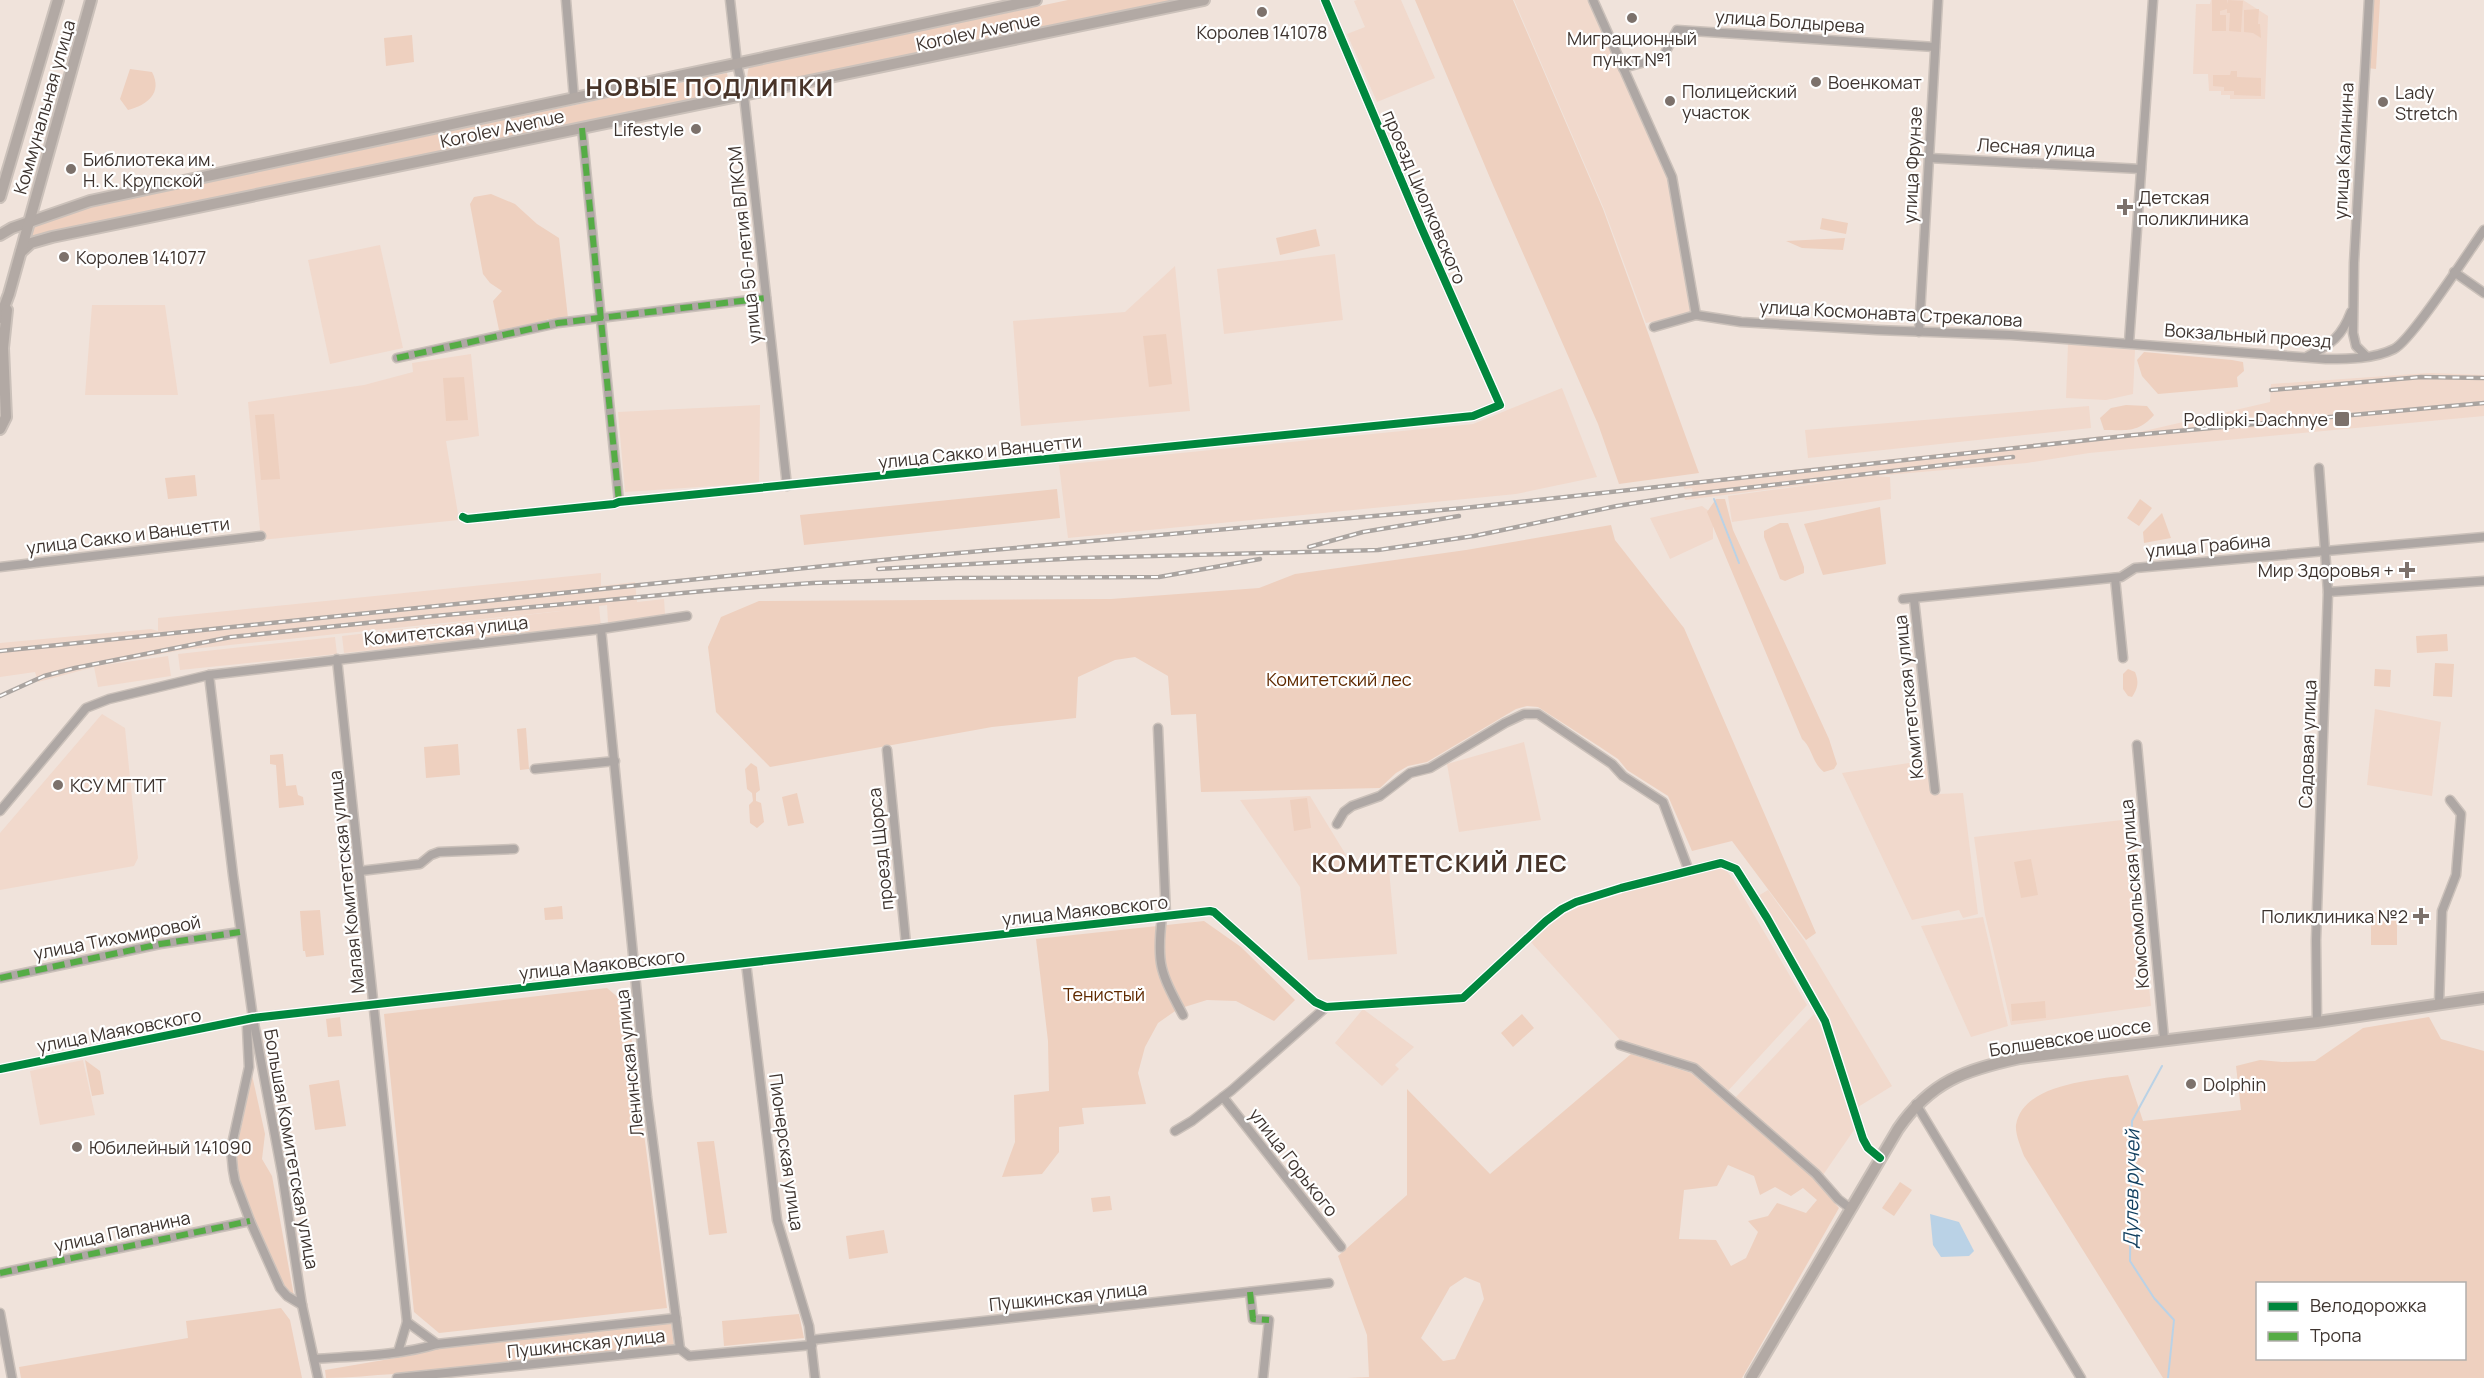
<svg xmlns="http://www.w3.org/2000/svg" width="2484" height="1378" viewBox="0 0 2484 1378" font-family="Manrope,sans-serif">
<rect width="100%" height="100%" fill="#f0e3db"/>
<g fill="#f1d9cc">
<polygon points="1357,0 1401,0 1435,78 1377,102 1347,34 1365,27 1354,1"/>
<polygon points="1514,0 1592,0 1668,167 1694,313 1646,323 1604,209"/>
<polygon points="2211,0 2243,0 2268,16 2265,99 2230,99 2230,95 2221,95 2221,91 2209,91 2208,74 2193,74 2196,4 2210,4"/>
<polygon points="380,245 403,348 330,364 308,260"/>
<polygon points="1335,254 1343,320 1224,334 1217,269"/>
<polygon points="1175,266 1190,411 1021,426 1013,321 1125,312"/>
<polygon points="92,305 165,305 178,395 85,395"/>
<polygon points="2068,344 2135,350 2133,394 2106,400 2066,398"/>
<polygon points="471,354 479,436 446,441 459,520 261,540 248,402 364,385 413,372 412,363"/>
<polygon points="2429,373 2484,375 2484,416 2089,453 2027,463 1874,476 1890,477 1891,499 1732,522 1728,496 1859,478 1685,500 1684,494 1693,493 1692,488 1684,489 1683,482 2140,432 2270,402 2271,384"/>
<polygon points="1562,388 1597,477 1516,494 1068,538 1059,465 1473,424"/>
<polygon points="760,405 759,483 625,492 618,412"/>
<polygon points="2089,406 2091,428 1808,458 1805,430"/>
<polygon points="1702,506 1713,514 1713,539 1670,559 1650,518"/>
<polygon points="601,573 601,586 635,582 637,602 664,599 665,614 608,623 607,605 599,606 601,627 344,653 342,636 570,610 182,650 97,666 168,656 171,676 98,687 94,667 38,682 35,672 0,677 0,643 151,629 158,631 158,618"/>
<polygon points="335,637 337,654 180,670 178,654"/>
<polygon points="2375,709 2441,722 2432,796 2367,785"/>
<polygon points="102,714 125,728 138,858 134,866 0,890 0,833"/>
<polygon points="1524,742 1541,820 1459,832 1447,764"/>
<polygon points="1929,760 1938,794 1963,793 1978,914 1963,918 1959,910 1912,920 1842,773"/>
<polygon points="1310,796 1354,868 1389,870 1397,954 1308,960 1300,887 1240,800"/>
<polygon points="2131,819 2151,1006 2011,1025 1985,915 1974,837"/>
<polygon points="1719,867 1726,870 1733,879 1807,1005 1727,1092 1696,1064 1621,1041 1529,940 1548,923 1575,905"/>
<polygon points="1768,890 1804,940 1892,1086 1858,1107 1829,1018 1758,896"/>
<polygon points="1983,917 2008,1026 1971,1037 1921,926"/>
<polygon points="1363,1009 1414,1047 1395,1065 1399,1069 1382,1086 1335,1043"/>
<polygon points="1814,1014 1826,1037 1854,1130 1823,1175 1735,1098"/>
<polygon points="83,1060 95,1115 40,1125 30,1071"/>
</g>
<g fill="#eed0bf" fill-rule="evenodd">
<path d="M1068,0H1175L751,88C746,82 747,74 749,67Z"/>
<polygon points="1415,0 1513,0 1603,209 1699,473 1619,484 1598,424 1493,185"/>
<polygon points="2212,0 2227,0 2227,4 2228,0 2243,1 2241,32 2229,31 2230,13 2227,13 2227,9 2220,11 2220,15 2226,15 2226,31 2212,31"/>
<polygon points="2371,0 2380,0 2376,69 2367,68"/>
<polygon points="2259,9 2258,24 2260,24 2261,38 2253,33 2244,32 2244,10"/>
<polygon points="412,35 414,62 386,66 384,38"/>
<path d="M130,69L152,72C163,93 147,105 128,110L120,99Z"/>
<polygon points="2231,71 2237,71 2237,77 2261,78 2261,96 2234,95 2234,91 2224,91 2224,87 2213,86 2213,75 2230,75"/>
<polygon points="727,73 731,94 36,238 30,237 33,227 85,208"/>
<polygon points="491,194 515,204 537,224 559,238 568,318 557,325 548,319 521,335 509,338 499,330 493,301 502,291 490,283 483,274 470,204 474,197"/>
<polygon points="1822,218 1848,223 1846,234 1820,229"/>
<polygon points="1316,229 1320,246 1280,255 1276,238"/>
<polygon points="1845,238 1843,250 1802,248 1786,241"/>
<polygon points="1166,334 1172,384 1149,387 1143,336"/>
<polygon points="2144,352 2232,360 2243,362 2244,371 2237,377 2238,387 2158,394 2142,376 2137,360"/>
<polygon points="464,377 468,420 446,421 443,378"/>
<path d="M2126,405L2147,406L2154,415C2138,433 2127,430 2104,430L2100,418L2111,408Z"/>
<polygon points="274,414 280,479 261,480 255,415"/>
<polygon points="195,475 197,496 168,499 165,478"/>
<polygon points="1057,489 1060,518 804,545 800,515"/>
<path d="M1716,499H1725L1733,530L1829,739L1837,764L1834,769L1824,772C1812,763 1813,749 1802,739L1707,512Z"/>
<polygon points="2140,499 2152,508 2139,526 2127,518"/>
<polygon points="1880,507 1886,564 1823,575 1804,524"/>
<polygon points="2162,513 2171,538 2144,543 2143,532"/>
<polygon points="1780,523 1788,523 1804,567 1804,573 1785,581 1780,579 1764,537 1764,531"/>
<polygon points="1611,525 1615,540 1684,628 1816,933 1806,940 1732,841 1692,851 1668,796 1627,770 1618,759 1600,747 1538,707 1527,706 1516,709 1427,762 1408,766 1396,773 1380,788 1201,792 1196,714 1171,715 1168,676 1135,657 1115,660 1078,677 1076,718 992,727 770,767 716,712 708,647 721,617 759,601 1111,599 1259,588 1295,574 1466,550"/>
<polygon points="2447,634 2448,651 2417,653 2416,636"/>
<polygon points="2435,663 2454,664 2452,697 2433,696"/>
<path d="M2128,669L2135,672C2139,682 2138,688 2132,697L2128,696L2123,689V674Z"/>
<polygon points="2375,669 2391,670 2390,687 2374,686"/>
<polygon points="526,728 529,769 520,770 517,729"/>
<polygon points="458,744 460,775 426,778 424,747"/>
<polygon points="283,754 286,786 296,785 298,795 303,797 304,805 279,808 276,765 270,764 270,755"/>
<polygon points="751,763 757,767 760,790 756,793 756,801 761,803 764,822 757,828 750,823 749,805 753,801 752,793 747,789 745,769"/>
<polygon points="797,793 804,823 788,826 782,797"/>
<polygon points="1307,798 1311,828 1294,831 1290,800"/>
<polygon points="2031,859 2038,895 2021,898 2014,862"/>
<polygon points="562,906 563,919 545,920 544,908"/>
<polygon points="320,910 324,955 306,957 305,951 303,951 300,911"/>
<rect x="2371" y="912" width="26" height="33"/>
<polygon points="1204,921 1241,947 1295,1000 1274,1021 1236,1001 1207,1000 1178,1009 1158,1023 1145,1047 1138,1073 1146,1104 1082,1108 1084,1124 1059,1127 1059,1152 1042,1174 1002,1177 1015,1142 1014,1095 1049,1091 1048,1041 1036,939"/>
<polygon points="607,988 627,1005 667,1308 439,1333 414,1312 384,1014"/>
<polygon points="2045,1001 2046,1018 2012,1021 2011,1004"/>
<polygon points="1522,1014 1534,1028 1513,1047 1501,1033"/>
<polygon points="340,1017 342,1036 328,1037 326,1019"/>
<path d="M2429,1017L2441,1039L2484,1051V1378H2163L2024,1156C2021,1148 2015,1134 2016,1125C2023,1083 2095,1080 2128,1075L2143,1121L2241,1110L2236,1066L2260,1060L2282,1062L2315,1061L2363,1028ZM2258,1284H2464V1358H2258Z"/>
<path d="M1631,1054L1691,1073L1813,1178L1839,1208L1742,1378H1347L1369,1377L1367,1335L1338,1256L1407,1195V1089L1490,1174ZM1728,1165L1754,1176L1760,1195L1775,1187L1791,1196L1803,1188L1817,1200L1806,1213L1777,1203L1768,1216L1748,1221L1758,1232L1746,1258L1731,1266L1716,1240L1679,1239L1684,1190L1717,1186ZM1465,1277L1480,1283L1484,1299L1455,1359L1443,1361L1421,1338L1450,1287Z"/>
<polygon points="85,1060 100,1071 104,1094 92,1096"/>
<polygon points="252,1075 265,1134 262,1159 272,1176 294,1296 283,1284 237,1179 236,1152"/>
<polygon points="339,1080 346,1126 315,1130 309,1085"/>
<polygon points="714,1141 727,1233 709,1235 697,1142"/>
<polygon points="1900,1182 1912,1190 1894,1216 1882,1208"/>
<polygon points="1110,1196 1112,1210 1093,1212 1091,1198"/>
<polygon points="884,1230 888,1253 849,1259 846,1236"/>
<polygon points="281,1308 290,1320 302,1378 21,1378 19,1367 188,1338 186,1321"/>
<polygon points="799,1314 804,1338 724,1346 722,1321"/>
<path d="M671,1323L674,1346C581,1354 488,1366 395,1374C372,1375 350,1378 326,1378L325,1370L413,1355L440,1347Z"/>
</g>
<polygon fill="#bad2e6" points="1930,1214 1959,1222 1974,1251 1969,1256 1941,1257 1933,1245"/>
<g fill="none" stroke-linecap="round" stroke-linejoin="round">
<g stroke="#bad2e6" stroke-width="2">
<polyline points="1714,499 1739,563"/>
<polyline points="2162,1066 2132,1121 2130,1261 2154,1298 2174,1320 2168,1378"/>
</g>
<g stroke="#cbc1ba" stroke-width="11">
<g id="minor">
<polyline points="566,0 574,98"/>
<polyline points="730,0 737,63 744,96 787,486"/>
<polyline points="1593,0 1672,177 1696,315"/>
<polyline points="1623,68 1663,57 1677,30 1935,47"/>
<polyline points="582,128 619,502"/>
<polyline points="1929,158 2141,169"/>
<polyline points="2454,272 2484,293"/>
<path d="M1654,327L1696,315L1741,322L1877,330L2011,335L2326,359C2348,359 2374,359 2394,349C2412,340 2469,251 2484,230"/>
<polyline points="1919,332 1938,0"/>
<polyline points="2129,343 2153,0"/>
<path d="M2308,356C2331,345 2342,336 2351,312"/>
<polyline points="2366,356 2356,346 2353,333 2354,263 2369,0"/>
<polyline points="397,358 558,323 766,298"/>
<polyline points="463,517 467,519 614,504 619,502 1473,416 1500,405 1421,227 1325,0"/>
<polyline points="0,567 261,536"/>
<polyline points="2115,578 2123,658"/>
<polyline points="2328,592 2484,581"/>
<polyline points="1903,599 2121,577 2135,568 2484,537"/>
<polyline points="1914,599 1935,790"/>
<polyline points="601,629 647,1097 680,1349"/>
<polyline points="337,659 407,1322 398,1352"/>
<polyline points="209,675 233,875 253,1018 282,1173 302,1305 318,1378"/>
<polyline points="1158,728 1166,916"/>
<polyline points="2137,745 2164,1039"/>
<polyline points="887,750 906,944"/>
<polyline points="535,769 615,761"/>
<polyline points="0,811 86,708 109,699 209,675 601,629 687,616"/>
<polyline points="1337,824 1344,812 1352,806 1380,796 1410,773 1430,768 1505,723 1524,714 1538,714 1612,764 1623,776 1663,802 1689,871"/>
<polyline points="360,871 420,864 431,855 439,852 514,849"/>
<path d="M1162,917C1156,965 1161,973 1183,1015"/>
<polyline points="746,963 777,1220 809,1326 815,1378"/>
<polyline points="0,978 160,944 240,932"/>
<polyline points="2439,1004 2442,911 2456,875 2461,814 2450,800"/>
<polyline points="253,1018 247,1027 249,1067 231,1149 233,1170 235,1181 250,1221 280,1288 287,1296 302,1305"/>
<polyline points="2317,1022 2316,940 2328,592 2319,468"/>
<polyline points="1620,1045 1694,1068 1816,1174 1838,1199 1851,1209"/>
<polyline points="0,1069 253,1018 1210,911 1214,912 1315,1002 1326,1007 1463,998 1546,921 1562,909 1576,902 1621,888 1721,863 1736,869 1767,918 1825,1021 1863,1139 1868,1148 1880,1158"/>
<polyline points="1223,1097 1341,1247"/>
<polyline points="1916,1104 2081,1378"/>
<polyline points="1175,1131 1192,1121 1232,1090 1326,1007"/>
<polyline points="0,1273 250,1221"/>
<polyline points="1250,1292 1253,1319 1269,1320 1263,1378"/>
<polyline points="0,1313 12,1378"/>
<polyline points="407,1322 437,1344"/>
<polyline points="811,1340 1329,1283"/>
<path d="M314,1359C354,1356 398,1356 437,1344L676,1318"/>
<polyline points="397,1378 680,1349 689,1356 812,1345"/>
</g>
</g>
<g stroke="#cbc1ba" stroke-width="14">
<g id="major">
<polyline points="0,197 58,0"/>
<polyline points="0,235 12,228 90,201 1036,0"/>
<polyline points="21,252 31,243 52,237 1204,0"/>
<polyline points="0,318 9,294 91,0"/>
<polyline points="0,429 6,417 3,348 7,310"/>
<path d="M1751,1378L1898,1129C1931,1081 1965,1070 2020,1058L2317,1022L2484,998"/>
</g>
</g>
<use href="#minor" stroke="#aea7a4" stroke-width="8"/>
<use href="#major" stroke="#b2a9a4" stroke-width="10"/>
<g stroke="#aaa4a0" stroke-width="4.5">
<g id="rail">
<polyline points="2271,390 2421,377 2484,378"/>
<polyline points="1309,547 1363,532 1459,516"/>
<polyline points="878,569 1082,558 1378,550 1474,536 1617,506 1685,495 2013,457"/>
<polyline points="0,651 902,558 1464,508 2134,435 2484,403"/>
<polyline points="0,696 44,676 75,668 231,637 424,617 715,590 813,583 957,578 1159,577 1260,559"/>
</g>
</g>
<use href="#rail" stroke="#fff" stroke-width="2" stroke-dasharray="7" stroke-linecap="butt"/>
<g stroke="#55ac45" stroke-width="6" stroke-dasharray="12 6" stroke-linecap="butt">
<polyline points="582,128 619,502"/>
<polyline points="397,358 558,323 766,298"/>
<polyline points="0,978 160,944 240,932"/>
<polyline points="0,1273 250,1221"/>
<polyline points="1250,1292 1253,1319 1269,1320"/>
</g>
<g stroke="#fff" stroke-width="11">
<g id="cycleway">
<polyline points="463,517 467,519 614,504 619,502 1473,416 1500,405 1421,227 1325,0"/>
<polyline points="0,1069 253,1018 1210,911 1214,912 1315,1002 1326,1007 1463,998 1546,921 1562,909 1576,902 1621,888 1721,863 1736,869 1767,918 1825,1021 1863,1139 1868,1148 1880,1158"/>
</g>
</g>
<use href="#cycleway" stroke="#00873e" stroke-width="8"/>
</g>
<g fill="#7c716b" stroke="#fff" stroke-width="2">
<circle cx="1262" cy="12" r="6"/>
<circle cx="1632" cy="18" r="6"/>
<circle cx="1816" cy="82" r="6"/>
<circle cx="1670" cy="101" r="6"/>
<circle cx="2383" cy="102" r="6"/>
<circle cx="696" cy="129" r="6"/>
<circle cx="71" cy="169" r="6"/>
<path d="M2122 198h6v6h6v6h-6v6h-6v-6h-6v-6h6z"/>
<circle cx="64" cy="257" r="6"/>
<rect x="2334" y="411" width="16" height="16" rx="3"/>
<path d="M2404 561h6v6h6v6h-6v6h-6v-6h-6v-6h6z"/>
<circle cx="58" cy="785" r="6"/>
<path d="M2418 907h6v6h6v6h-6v6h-6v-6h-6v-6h6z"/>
<circle cx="2191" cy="1084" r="6"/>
<circle cx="77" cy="1147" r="6"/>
</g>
<g text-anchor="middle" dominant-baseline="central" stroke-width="4.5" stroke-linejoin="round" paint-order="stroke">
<g font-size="18" fill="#3e342f" stroke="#fff">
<text transform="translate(1790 21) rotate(4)">улица Болдырева</text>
<text transform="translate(978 31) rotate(-12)">Korolev Avenue</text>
<text transform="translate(44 107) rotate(-74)">Коммунальная улица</text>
<text transform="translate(502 128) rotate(-12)">Korolev Avenue</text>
<text transform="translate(2036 147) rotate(3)">Лесная улица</text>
<text transform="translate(2343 151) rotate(-87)">улица Калинина</text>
<text transform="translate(1912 165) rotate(-87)">улица Фрунзе</text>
<text transform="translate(1425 197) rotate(67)">проезд Циолковского</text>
<text transform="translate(744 245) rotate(-96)">улица 50-летия ВЛКСМ</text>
<text transform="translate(1891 313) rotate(3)">улица Космонавта Стрекалова</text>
<text transform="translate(2248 335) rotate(4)">Вокзальный проезд</text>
<text transform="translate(980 451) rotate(-6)">улица Сакко и Ванцетти</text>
<text transform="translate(128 535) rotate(-7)">улица Сакко и Ванцетти</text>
<text transform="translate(2208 545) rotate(-5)">улица Грабина</text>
<text transform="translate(446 630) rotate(-6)">Комитетская улица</text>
<text transform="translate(1908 697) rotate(-96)">Комитетская улица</text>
<text transform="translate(2307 744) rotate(-88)">Садовая улица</text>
<text transform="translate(880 849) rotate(-96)">проезд Щорса</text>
<text transform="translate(346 882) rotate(-96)">Малая Комитетская улица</text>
<text transform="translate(2134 894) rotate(-95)">Комсомольская улица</text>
<text transform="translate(1085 910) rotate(-6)">улица Маяковского</text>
<text transform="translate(117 937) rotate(-11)">улица Тихомировой</text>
<text transform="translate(602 964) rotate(-6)">улица Маяковского</text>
<text transform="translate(119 1030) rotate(-11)">улица Маяковского</text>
<text transform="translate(2070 1037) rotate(-9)">Болшевское шоссе</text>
<text transform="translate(629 1063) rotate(-96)">Ленинская улица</text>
<text transform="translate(292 1149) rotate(80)">Большая Комитетская улица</text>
<text transform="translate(787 1152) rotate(82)">Пионерская улица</text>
<text transform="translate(1294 1162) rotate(52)">улица Горького</text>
<text transform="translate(122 1231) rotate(-12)">улица Папанина</text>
<text transform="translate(1068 1296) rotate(-6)">Пушкинская улица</text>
<text transform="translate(586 1343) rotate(-6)">Пушкинская улица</text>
</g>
<g font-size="18" fill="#3e342f" stroke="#fff" text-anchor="start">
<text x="1262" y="32" text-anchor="middle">Королев 141078</text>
<text x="1632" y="38" text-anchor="middle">Миграционный<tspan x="1632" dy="21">пункт №1</tspan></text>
<text x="1828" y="82">Военкомат</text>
<text x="1682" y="91">Полицейский<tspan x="1682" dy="21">участок</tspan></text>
<text x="2395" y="92">Lady<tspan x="2395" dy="21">Stretch</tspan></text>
<text x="684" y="129" text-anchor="end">Lifestyle</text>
<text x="83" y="159">Библиотека им.<tspan x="83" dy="21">Н. К. Крупской</tspan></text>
<text x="2138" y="197">Детская<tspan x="2138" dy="21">поликлиника</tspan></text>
<text x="76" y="257">Королев 141077</text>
<text x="2328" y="419" text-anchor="end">Podlipki-Dachnye</text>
<text x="2394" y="570" text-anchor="end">Мир Здоровья +</text>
<text x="70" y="785">КСУ МГТИТ</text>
<text x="2408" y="916" text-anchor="end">Поликлиника №2</text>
<text x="2203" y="1084">Dolphin</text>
<text x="89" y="1147">Юбилейный 141090</text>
</g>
<g font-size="18" fill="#602a00" stroke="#fff">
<text x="1339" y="679">Комитетский лес</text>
<text x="1104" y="994">Тенистый</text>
</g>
<g font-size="20" font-style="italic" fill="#113f5f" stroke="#fff">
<text transform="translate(2131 1189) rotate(-89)">Дулев ручей</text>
</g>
<g font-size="24" font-weight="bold" letter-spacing="1.5" fill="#483429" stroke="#fff">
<text x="710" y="86">НОВЫЕ ПОДЛИПКИ</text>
<text x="1440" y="862">КОМИТЕТСКИЙ ЛЕС</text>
</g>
</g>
<rect x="2256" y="1282" width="210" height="78" fill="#ffffff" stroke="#b2aeac" stroke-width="1.5"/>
<rect x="2268" y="1302" width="30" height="9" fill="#00873e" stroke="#b2aeac" stroke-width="1.5"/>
<text x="2310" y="1312" font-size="18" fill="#3e342f">Велодорожка</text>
<rect x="2268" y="1332" width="30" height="9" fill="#55ac45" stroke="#b2aeac" stroke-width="1.5"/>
<text x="2310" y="1342" font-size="18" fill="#3e342f">Тропа</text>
</svg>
